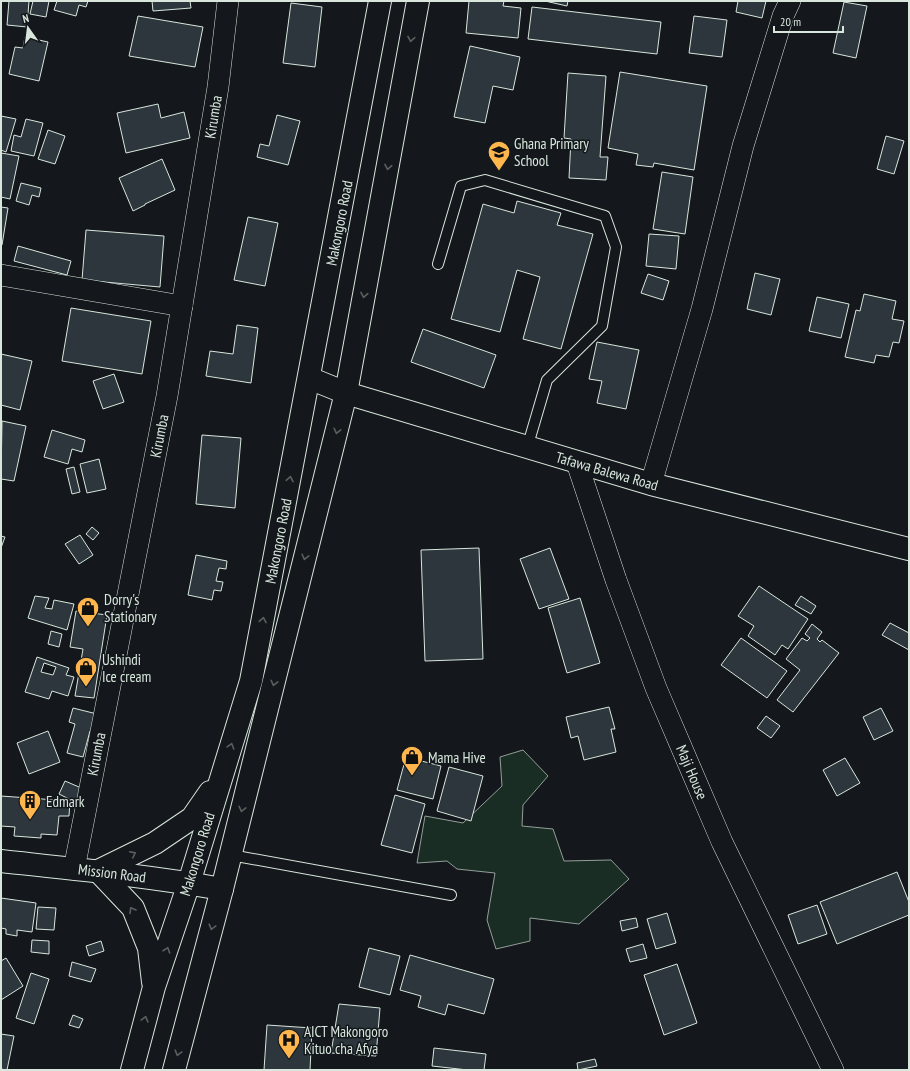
<svg xmlns="http://www.w3.org/2000/svg" width="910" height="1071" viewBox="0 0 910 1071" font-family="'PT Sans Narrow',sans-serif">
<rect width="100%" height="100%" fill="#14181c"/>
<polygon fill="#1a2d24" stroke="#939e99" points="523,750 548,776 523,805 522,826 553,829 564,861 611,860 629,879 579,924 530,918 530,941 496,949 487,920 495,873 457,869 447,861 417,863 425,816 463,823 502,786 500,757"/>
<g fill="#2c363c" stroke="#d8e6dc" fill-rule="evenodd">
<polygon points="9,1 29,1 27,27 7,25"/>
<polygon points="33,1 49,1 46,17 30,14"/>
<polygon points="57,1 88,1 86,7 79,5 76,16 54,10"/>
<polygon points="152,1 190,1 191,8 153,11"/>
<polygon points="469,1 504,1 503,6 521,8 518,38 466,33"/>
<polygon points="545,1 568,1 567,6"/>
<polygon points="738,1 766,1 762,18 736,12"/>
<polygon points="844,2 867,6 856,58 833,53"/>
<polygon points="291,3 322,7 315,67 283,63"/>
<polygon points="532,7 661,22 657,54 528,39"/>
<polygon points="138,16 203,27 195,67 129,56"/>
<polygon points="694,16 727,20 722,57 689,53"/>
<polygon points="25,37 48,42 39,81 9,74 15,47 23,48"/>
<polygon points="470,46 520,57 513,90 493,86 485,123 454,117"/>
<polygon points="620,72 707,86 694,170 654,163 653,167 636,165 638,154 608,148"/>
<polygon points="568,73 606,76 600,157 608,157 606,180 569,178 571,139 564,138"/>
<polygon points="158,104 161,118 184,112 190,138 126,153 117,113"/>
<polygon points="277,115 300,121 288,165 257,157 260,144 269,146"/>
<polygon points="1,116 16,119 6,152 1,150"/>
<polygon points="26,119 43,123 34,156 11,151 14,135 21,137"/>
<polygon points="48,130 65,136 55,164 38,159"/>
<polygon points="886,136 904,141 894,174 877,169"/>
<polygon points="1,153 19,156 10,199 1,197"/>
<polygon points="162,159 175,190 145,204 145,205 133,211 119,178"/>
<polygon points="662,172 693,177 685,234 653,229"/>
<polygon points="21,183 41,188 39,197 32,195 29,205 16,201"/>
<polygon points="517,201 561,213 557,225 593,234 561,349 523,339 540,277 517,270 500,332 451,319 483,204 514,213"/>
<polygon points="1,207 8,208 2,245 1,245"/>
<polygon points="248,217 278,223 265,286 234,280"/>
<polygon points="86,230 164,236 160,287 82,280"/>
<polygon points="649,234 679,236 676,269 646,266"/>
<polygon points="18,246 71,261 67,275 14,261"/>
<polygon points="755,273 780,279 771,315 747,309"/>
<polygon points="648,274 669,281 663,300 641,293"/>
<polygon points="864,294 896,301 892,319 904,321 899,343 893,342 889,357 876,355 874,363 845,357 856,310 860,311"/>
<polygon points="817,297 849,304 841,338 809,331"/>
<polygon points="71,308 151,321 142,374 62,361"/>
<polygon points="237,325 258,328 251,383 206,376 210,351 233,354"/>
<polygon points="423,329 496,355 484,388 411,362"/>
<polygon points="597,342 639,350 626,409 597,403 602,381 589,379"/>
<polygon points="1,354 32,361 20,410 1,405"/>
<polygon points="114,374 124,402 103,409 93,381"/>
<polygon points="2,421 26,426 14,481 1,479"/>
<polygon points="52,430 85,440 82,452 72,449 68,464 44,457"/>
<polygon points="202,435 241,438 235,508 196,504"/>
<polygon points="99,459 106,489 87,493 80,464"/>
<polygon points="74,467 80,492 72,494 66,469"/>
<polygon points="92,527 99,533 93,540 86,534"/>
<polygon points="80,535 93,555 79,564 65,544"/>
<polygon points="1,536 5,537 1,548"/>
<polygon points="479,548 483,659 425,661 421,550"/>
<polygon points="550,548 569,599 539,609 520,559"/>
<polygon points="196,555 227,561 226,569 219,568 216,581 223,582 221,591 214,590 212,600 188,595"/>
<polygon points="759,586 808,619 788,649 782,645 775,655 748,636 754,626 738,616"/>
<polygon points="35,596 49,598 45,608 52,609 54,600 74,604 67,630 28,618"/>
<polygon points="801,596 816,606 811,614 795,605"/>
<polygon points="580,598 600,663 567,673 548,608"/>
<polygon points="76,611 107,615 94,698 75,696 83,649 70,647"/>
<polygon points="890,623 909,633 909,650 882,635"/>
<polygon points="812,624 822,632 817,639 820,642 822,640 839,653 793,712 777,700 800,670 786,659 802,638 807,641 810,638 805,634"/>
<polygon points="51,631 62,634 59,647 48,644"/>
<polygon points="741,638 787,671 767,698 721,665"/>
<path d="M37,657L69,668L66,675L74,677L68,696L52,691L49,699L25,692ZM44,663L56,667L53,675L41,672Z"/>
<polygon points="609,707 615,729 611,729 616,752 584,760 578,736 571,738 566,717"/>
<polygon points="73,708 101,715 97,733 90,731 83,757 67,753 75,724 69,722"/>
<polygon points="881,708 893,731 874,740 863,717"/>
<polygon points="766,716 780,726 771,738 757,728"/>
<polygon points="48,731 60,762 29,774 17,743"/>
<polygon points="406,757 441,766 433,799 397,790"/>
<polygon points="845,758 860,783 837,796 823,770"/>
<polygon points="449,767 483,776 471,821 437,811"/>
<polygon points="65,781 86,790 79,804 59,794"/>
<polygon points="395,795 425,804 412,853 381,845"/>
<polygon points="1,796 70,801 69,816 59,816 57,835 41,834 41,838 14,836 15,827 1,826"/>
<polygon points="897,872 909,902 909,915 837,944 820,902"/>
<polygon points="1,898 36,903 32,932 17,930 17,936 6,934 6,929 1,928"/>
<polygon points="817,905 827,934 798,944 788,915"/>
<polygon points="38,907 56,908 54,930 36,929"/>
<polygon points="667,913 676,943 656,949 647,919"/>
<polygon points="636,918 638,927 622,931 620,921"/>
<polygon points="32,940 49,941 49,954 31,952"/>
<polygon points="101,941 104,951 89,956 86,946"/>
<polygon points="643,944 647,958 630,962 626,949"/>
<polygon points="369,948 400,956 390,995 359,987"/>
<polygon points="410,955 494,979 484,1014 448,1004 445,1015 418,1007 421,996 400,990"/>
<polygon points="6,958 23,986 1,1000 1,961"/>
<polygon points="72,962 96,969 91,982 69,976"/>
<polygon points="677,964 697,1023 664,1035 644,975"/>
<polygon points="31,973 49,979 34,1024 16,1018"/>
<polygon points="339,1004 380,1008 376,1056 331,1053"/>
<polygon points="73,1015 83,1019 79,1028 69,1025"/>
<polygon points="267,1025 312,1028 310,1070 264,1070"/>
<polygon points="1,1034 14,1036 7,1070 1,1069"/>
<polygon points="434,1048 486,1054 484,1070 468,1070 432,1066"/>
<polygon points="595,1059 597,1066 578,1070 577,1063"/>
</g>
<g fill="none" stroke-linecap="round" stroke-linejoin="round">
<g stroke="#d8e6dc" stroke-width="12">
<g id="service">
<polyline points="438,264 461,186 485,180 605,216 616,247 602,326 547,380 527,448"/>
<polyline points="231,855 451,895"/>
</g>
</g>
<g stroke="#d8e6dc" stroke-width="22">
<g id="minor">
<polyline points="1,275 182,306"/>
<polyline points="577,463 616,580 656,688 722,842 833,1070"/>
<polyline points="651,484 702,309 743,146 783,16 790,1"/>
<polyline points="74,869 167,396 218,87 228,1"/>
</g>
</g>
<g stroke="#d8e6dc" stroke-width="24">
<path id="tertiary" d="M1,861C75,869 149,876 222,889"/>
</g>
<g stroke="#d8e6dc" stroke-width="24">
<polyline id="secondary" points="309,378 346,393 651,484 909,549"/>
</g>
<g stroke="#d8e6dc" stroke-width="24">
<g id="primary">
<polyline points="153,982 149,948 133,908 98,871 155,843 192,818 210,792"/>
<polyline points="132,1070 154,987 189,883 251,681 380,1"/>
<polyline points="174,1070 222,889 346,393 418,1"/>
</g>
</g>
<use href="#service" stroke="#14181c" stroke-width="10"/>
<use href="#minor" stroke="#14181c" stroke-width="21"/>
<use href="#tertiary" stroke="#14181c" stroke-width="22"/>
<use href="#secondary" stroke="#14181c" stroke-width="22"/>
<use href="#primary" stroke="#14181c" stroke-width="22"/>
</g>
<defs><path id="oneway-chevron" d="M-2-3.5L2.5 0L-2 3.5" fill="none" stroke-width="1.6" stroke-linecap="round" stroke-linejoin="round"/></defs>
<g stroke="#59605f">
<use href="#oneway-chevron" transform="translate(411 39) rotate(100)"/>
<use href="#oneway-chevron" transform="translate(388 167) rotate(100)"/>
<use href="#oneway-chevron" transform="translate(364 295) rotate(100)"/>
<use href="#oneway-chevron" transform="translate(337 431) rotate(104)"/>
<use href="#oneway-chevron" transform="translate(290 479) rotate(-79)"/>
<use href="#oneway-chevron" transform="translate(305 557) rotate(104)"/>
<use href="#oneway-chevron" transform="translate(263 620) rotate(-79)"/>
<use href="#oneway-chevron" transform="translate(274 683) rotate(104)"/>
<use href="#oneway-chevron" transform="translate(231 746) rotate(-73)"/>
<use href="#oneway-chevron" transform="translate(242 809) rotate(104)"/>
<use href="#oneway-chevron" transform="translate(133 854) rotate(-26)"/>
<use href="#oneway-chevron" transform="translate(132 910) rotate(-121)"/>
<use href="#oneway-chevron" transform="translate(212 927) rotate(105)"/>
<use href="#oneway-chevron" transform="translate(167 950) rotate(-71)"/>
<use href="#oneway-chevron" transform="translate(145 1019) rotate(-75)"/>
<use href="#oneway-chevron" transform="translate(178 1053) rotate(105)"/>
</g>
<defs>
<g id="school-pin" transform="scale(1.15)"><path d="M0 17L-7.5 6A9.5 9.5 0 1 1 7.5 6Z" fill="#ffb74d" stroke="#14181c"/><path d="M0-5L7-2L0 1L-7-2ZM-4 1L0 2.5L4 1V4Q0 6-4 4Z" fill="#111"/></g>
<g id="shop-pin" transform="scale(1.15)"><path d="M0 17L-7.5 6A9.5 9.5 0 1 1 7.5 6Z" fill="#ffb74d" stroke="#14181c"/><path d="M-5-2.5h2.3a2.7 3.5 0 0 1 5.4 0H5L5.5 6h-11ZM-1.5-2.5h3a1.5 2.3 0 0 0-3 0Z" fill="#111"/></g>
<g id="building-pin" transform="scale(1.15)"><path d="M0 17L-7.5 6A9.5 9.5 0 1 1 7.5 6Z" fill="#ffb74d" stroke="#14181c"/><path d="M-4-6H4V6H1V3H-1V6H-4ZM-2.5-4.3h1.7v1.8h-1.7ZM.8-4.3h1.7v1.8H.8ZM-2.5-1h1.7V.8h-1.7ZM.8-1h1.7V.8H.8Z" fill="#111"/></g>
<g id="hospital-pin" transform="scale(1.15)"><path d="M0 17L-7.5 6A9.5 9.5 0 1 1 7.5 6Z" fill="#ffb74d" stroke="#14181c"/><path d="M-5-5h3v3.5h4V-5h3V5h-3V1.5h-4V5h-3Z" fill="#111"/></g>
</defs>
<g fill-rule="evenodd">
<use href="#school-pin" x="499" y="152"/>
<use href="#shop-pin" x="88" y="608"/>
<use href="#shop-pin" x="86" y="668"/>
<use href="#shop-pin" x="412" y="757"/>
<use href="#building-pin" x="30" y="801"/>
<use href="#hospital-pin" x="289" y="1040"/>
</g>
<g text-anchor="middle" dominant-baseline="central" stroke-width="3" stroke-linejoin="round" paint-order="stroke">
<g font-size="15" fill="#d8e6dc" stroke="#14181c">
<text transform="translate(213 117) rotate(-81)">Kirumba</text>
<text transform="translate(339 223) rotate(-79)">Makongoro Road</text>
<text transform="translate(159 436) rotate(-79)">Kirumba</text>
<text transform="translate(607 471) rotate(16)">Tafawa Balewa Road</text>
<text transform="translate(278 541) rotate(-79)">Makongoro Road</text>
<text transform="translate(96 754) rotate(-79)">Kirumba</text>
<text transform="translate(692 772) rotate(67)">Maji House</text>
<text transform="translate(197 854) rotate(-73)">Makongoro Road</text>
<text transform="translate(112 873) rotate(7)">Mission Road</text>
</g>
<g font-size="15" fill="#d8e6dc" stroke="#14181c" text-anchor="start">
<text x="514" y="143">Ghana Primary<tspan x="514" dy="17">School</tspan></text>
<text x="104" y="599">Dorry's<tspan x="104" dy="17">Stationary</tspan></text>
<text x="102" y="659">Ushindi<tspan x="102" dy="17">Ice cream</tspan></text>
<text x="428" y="757">Mama Hive</text>
<text x="46" y="801">Edmark</text>
<text x="304" y="1031">AICT Makongoro<tspan x="304" dy="17">Kituo cha Afya</tspan></text>
</g>
</g>
<rect width="910" height="1071" fill="none" stroke="#d8e6dc" stroke-width="4"/>
<g transform="translate(28 28) rotate(346)" stroke="#14181c" stroke-width="3" paint-order="stroke">
<path d="M0-3L7 15L0 10L-7 15Z" fill="#d8e6dc"/>
<text y="-6" font-size="11" font-weight="bold" text-anchor="middle" fill="#d8e6dc">N</text>
</g>
<path d="M774 26v6h69v-6" fill="none" stroke="#d8e6dc" stroke-width="2"/>
<text x="780" y="26" font-size="12" fill="#d8e6dc" stroke="#14181c" stroke-width="3" paint-order="stroke">20 m</text>
</svg>
